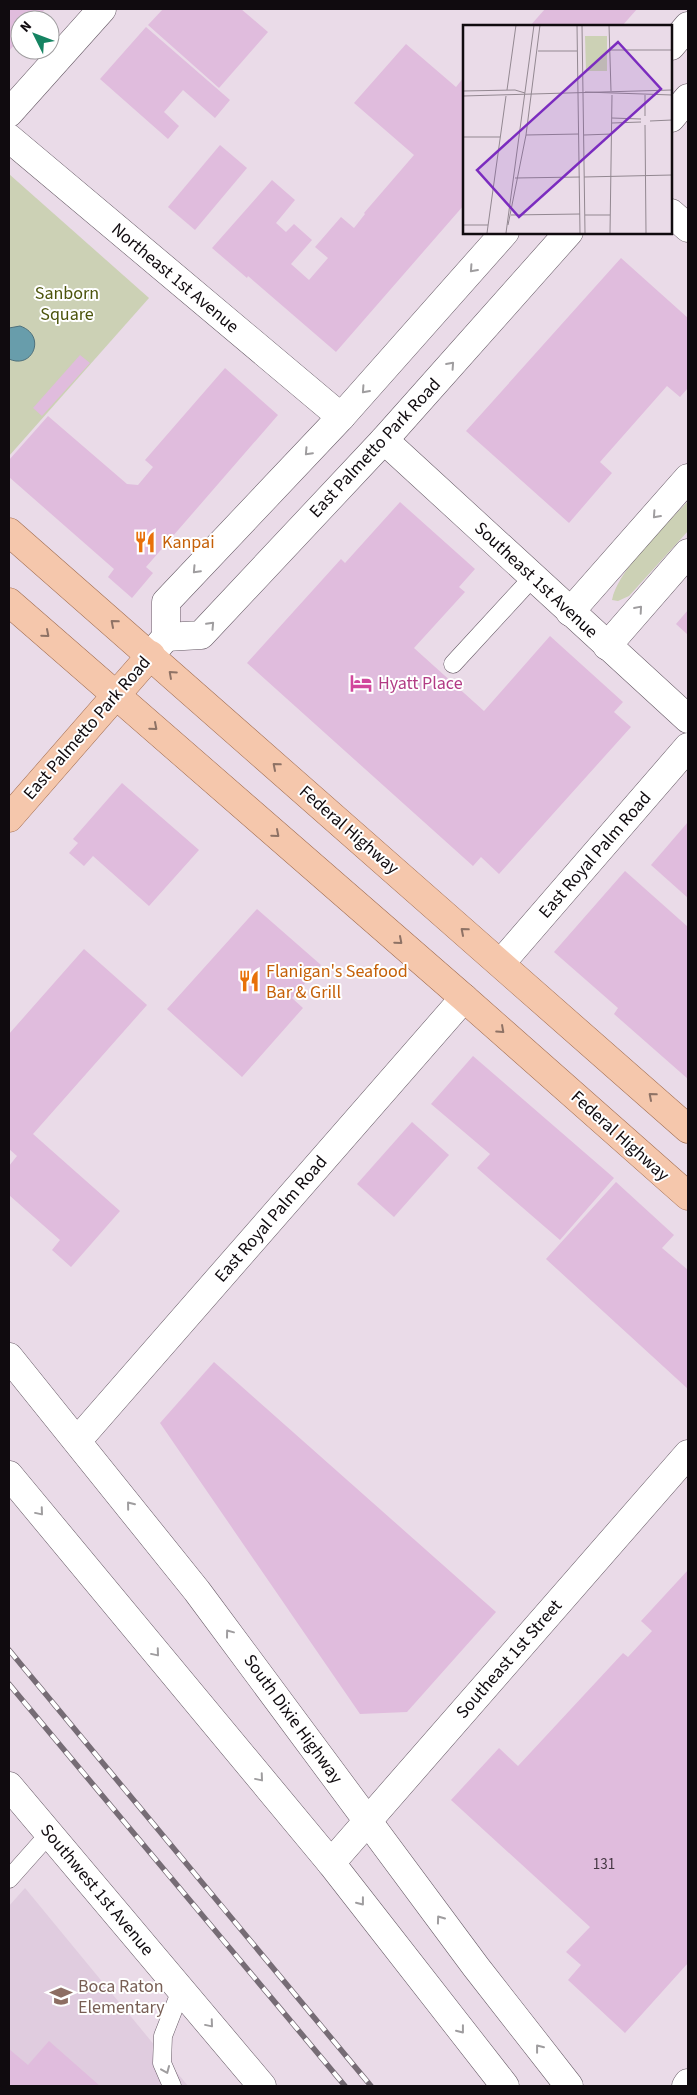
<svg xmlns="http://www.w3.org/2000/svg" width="697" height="2095" viewBox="0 0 697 2095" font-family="'Source Sans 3',sans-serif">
<rect width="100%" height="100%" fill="#eadbe8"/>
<polygon fill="#e0ccdf" points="25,1888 188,2086 9,2086 9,1906"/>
<g fill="#ccd1b5">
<polygon points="9,174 149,298 9,456"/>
<path d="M688,501V531L629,596L618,601L612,600C618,569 666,525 688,501Z"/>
</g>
<path fill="#689dab" stroke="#4e717c" d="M20,326C47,335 33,370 9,359V328Z"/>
<g fill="#e0bcdd">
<polygon points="9,9 45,9 36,20 20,20 20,38 9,51"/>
<polygon points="163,9 241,9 268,32 219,88 148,25"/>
<polygon points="545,9 637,9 622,26 530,26"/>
<polygon points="146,27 230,100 215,118 183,90 164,112 179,126 168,139 100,79"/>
<polygon points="406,44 456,87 464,77 464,205 336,352 248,276 247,278 212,248 272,180 295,200 276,223 286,232 294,224 312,240 291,264 309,280 328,258 315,247 341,217 354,228 365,214 364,213 414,155 354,103"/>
<polygon points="220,145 247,168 195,230 168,207"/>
<polygon points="621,258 688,318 688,388 680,397 667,386 600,462 612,473 569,523 466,431"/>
<polygon points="80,355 90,363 42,416 33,408"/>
<polygon points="225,368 278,415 146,567 153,573 132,598 108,577 114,569 9,477 9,460 48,416 127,484 138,485 153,467 145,460"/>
<polygon points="400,502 475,569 459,587 465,592 414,648 484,711 550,636 623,702 614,712 631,727 499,874 481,857 473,866 247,663 341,559 345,563"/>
<polygon points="688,610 688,635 676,624"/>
<polygon points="122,783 199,850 149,906 93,856 84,866 69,853 78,843 73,839"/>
<polygon points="688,822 688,898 651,865"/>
<polygon points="625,871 688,927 688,1079 614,1014 618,1008 554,952"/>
<polygon points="257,909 321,965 292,998 303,1008 242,1077 167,1009"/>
<polygon points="84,949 147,1005 33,1134 120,1211 71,1267 52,1250 60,1240 9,1195 9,1166 17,1156 9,1149 9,1034"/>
<polygon points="473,1056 614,1178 560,1240 477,1168 490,1154 431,1104"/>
<polygon points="412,1122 449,1155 394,1217 357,1184"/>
<polygon points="616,1182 674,1235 662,1248 688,1270 688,1389 546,1259"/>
<polygon points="214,1362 496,1612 407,1712 360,1714 160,1423"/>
<polygon points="688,1570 688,1963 625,2033 568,1980 581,1965 566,1952 590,1927 451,1800 499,1748 518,1766 623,1653 628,1657 652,1631 641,1621"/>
<polygon points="49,2041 100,2086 9,2086 9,2049 28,2065"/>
</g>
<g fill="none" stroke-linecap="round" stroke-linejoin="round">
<g stroke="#665a65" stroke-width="19">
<g id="service">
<polyline points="453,664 533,577"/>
<polyline points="9,1879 49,1834"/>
<polyline points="172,2086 162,2063 163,2036 181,1990"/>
</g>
</g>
<g stroke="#665a65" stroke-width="29">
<g id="minor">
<polyline points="9,113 102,9"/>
<polyline points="9,138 341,417"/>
<polyline points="671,213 688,228"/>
<polyline points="384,440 688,719"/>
<polyline points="570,612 688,478"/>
<polyline points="607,646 688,553"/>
<polyline points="501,963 688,747"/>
<polyline points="78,1440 464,998"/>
<polyline points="9,1786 262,2086"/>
<polyline points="331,1863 688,1454"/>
<polyline points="686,2086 688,2083"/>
</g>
</g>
<g stroke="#665a65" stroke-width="29">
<g id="secondary">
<polyline points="671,46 688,26"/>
<polyline points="671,118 688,98"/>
<polyline points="166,637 201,635 384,440 569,232"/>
<polyline points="154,651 166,637 166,602 341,417 505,232"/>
<polyline points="9,1357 197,1591 476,1967 569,2086"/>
<polyline points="9,1475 331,1863 505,2086"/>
</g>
</g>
<g stroke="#a06d51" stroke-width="29">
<g id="primary">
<polyline points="9,532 688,1129"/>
<polyline points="9,602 464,998 688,1196"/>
<polyline points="9,818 151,655"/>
</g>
</g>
<use href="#service" stroke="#fff" stroke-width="18"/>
<use href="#minor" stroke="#fff" stroke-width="28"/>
<use href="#secondary" stroke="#fff" stroke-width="28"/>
<use href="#primary" stroke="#f5c7ac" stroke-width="28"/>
<g stroke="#766c75" stroke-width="5.5">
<g id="rail">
<polyline points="9,1650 371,2086"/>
<polyline points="9,1684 345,2086"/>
</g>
</g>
<use href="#rail" stroke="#fff" stroke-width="4" stroke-dasharray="11" stroke-linecap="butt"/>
</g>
<defs><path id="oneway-chevron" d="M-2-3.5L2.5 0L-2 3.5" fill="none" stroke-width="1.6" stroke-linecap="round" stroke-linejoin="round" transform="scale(1.25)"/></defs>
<g stroke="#9f9d9f">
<use href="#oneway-chevron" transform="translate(473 269) rotate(132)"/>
<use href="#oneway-chevron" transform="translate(451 365) rotate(-48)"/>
<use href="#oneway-chevron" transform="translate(365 390) rotate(132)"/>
<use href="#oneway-chevron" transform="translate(308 452) rotate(133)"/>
<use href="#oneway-chevron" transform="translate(656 515) rotate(132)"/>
<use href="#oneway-chevron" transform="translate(196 570) rotate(133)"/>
<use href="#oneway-chevron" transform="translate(639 609) rotate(-49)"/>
<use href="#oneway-chevron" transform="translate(211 625) rotate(-47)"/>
<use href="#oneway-chevron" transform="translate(130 1505) rotate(-129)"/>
<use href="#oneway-chevron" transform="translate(40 1512) rotate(50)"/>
<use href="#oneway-chevron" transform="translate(229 1633) rotate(-127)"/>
<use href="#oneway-chevron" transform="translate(156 1653) rotate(50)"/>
<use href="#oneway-chevron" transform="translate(260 1778) rotate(50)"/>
<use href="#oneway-chevron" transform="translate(361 1902) rotate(52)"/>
<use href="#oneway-chevron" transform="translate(440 1919) rotate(-126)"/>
<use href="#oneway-chevron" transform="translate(210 2024) rotate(50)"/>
<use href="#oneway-chevron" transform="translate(461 2030) rotate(52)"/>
<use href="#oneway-chevron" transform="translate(539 2048) rotate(-128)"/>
<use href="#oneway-chevron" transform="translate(166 2070) rotate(67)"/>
</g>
<g stroke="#8e7265">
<use href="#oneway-chevron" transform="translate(114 623) rotate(-139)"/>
<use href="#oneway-chevron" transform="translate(46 634) rotate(41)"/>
<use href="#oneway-chevron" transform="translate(172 674) rotate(-138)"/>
<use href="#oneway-chevron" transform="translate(154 727) rotate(41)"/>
<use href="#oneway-chevron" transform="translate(276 766) rotate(-139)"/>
<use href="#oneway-chevron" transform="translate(276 834) rotate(41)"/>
<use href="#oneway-chevron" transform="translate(464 931) rotate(-139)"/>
<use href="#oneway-chevron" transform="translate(399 941) rotate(41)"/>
<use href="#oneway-chevron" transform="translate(501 1030) rotate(42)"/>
<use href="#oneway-chevron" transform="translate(652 1096) rotate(-139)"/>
</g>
<defs>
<g id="restaurant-bare" transform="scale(1.725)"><path d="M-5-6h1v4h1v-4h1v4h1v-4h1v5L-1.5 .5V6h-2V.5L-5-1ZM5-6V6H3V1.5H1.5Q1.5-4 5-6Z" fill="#e8710a" stroke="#fff" stroke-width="2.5" paint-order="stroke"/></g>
<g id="hotel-bare" transform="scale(1.725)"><path d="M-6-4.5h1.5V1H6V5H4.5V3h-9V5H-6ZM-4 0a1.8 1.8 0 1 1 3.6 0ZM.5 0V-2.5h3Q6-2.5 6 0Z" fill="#d1479c" stroke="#fff" stroke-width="2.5" paint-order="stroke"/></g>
<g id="school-bare" transform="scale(1.725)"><path d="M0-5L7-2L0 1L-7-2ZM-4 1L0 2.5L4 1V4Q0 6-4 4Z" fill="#8d6e63" stroke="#fff" stroke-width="2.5" paint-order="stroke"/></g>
</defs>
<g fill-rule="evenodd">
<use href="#restaurant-bare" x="145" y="542"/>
<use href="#hotel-bare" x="361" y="683"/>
<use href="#restaurant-bare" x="249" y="981"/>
<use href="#school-bare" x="61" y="1996"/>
</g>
<g text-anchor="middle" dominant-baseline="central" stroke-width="4" stroke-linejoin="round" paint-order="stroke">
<g font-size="15" fill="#443742">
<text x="604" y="1864">131</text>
</g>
<g font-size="18" fill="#100b0f" stroke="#fff">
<text transform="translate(175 278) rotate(40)">Northeast 1st Avenue</text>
<text transform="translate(375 448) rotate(-47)">East Palmetto Park Road</text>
<text transform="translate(536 580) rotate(43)">Southeast 1st Avenue</text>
<text transform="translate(87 728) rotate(-49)">East Palmetto Park Road</text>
<text transform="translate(349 830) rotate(41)">Federal Highway</text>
<text transform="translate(595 855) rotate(-49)">East Royal Palm Road</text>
<text transform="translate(620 1136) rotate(42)">Federal Highway</text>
<text transform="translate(271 1219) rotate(-49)">East Royal Palm Road</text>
<text transform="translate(509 1659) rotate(-49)">Southeast 1st Street</text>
<text transform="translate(293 1719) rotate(54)">South Dixie Highway</text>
<text transform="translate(97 1890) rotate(50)">Southwest 1st Avenue</text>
</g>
<g font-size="18" fill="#4c540c" stroke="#fff">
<text x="67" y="293">Sanborn<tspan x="67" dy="21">Square</tspan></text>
</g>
<g font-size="18" fill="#c56008" stroke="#fff" text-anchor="start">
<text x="162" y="542">Kanpai</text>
<text x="266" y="971">Flanigan's Seafood<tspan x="266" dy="21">Bar &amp; Grill</tspan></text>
</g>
<g font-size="18" fill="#b23c85" stroke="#fff" text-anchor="start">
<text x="378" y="683">Hyatt Place</text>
</g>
<g font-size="18" fill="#785e54" stroke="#fff" text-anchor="start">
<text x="78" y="1986">Boca Raton<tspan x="78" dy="21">Elementary</tspan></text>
</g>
</g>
<g transform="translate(463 25)">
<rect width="209" height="209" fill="#eadbe8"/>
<path d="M122,11H144V46H123Z" fill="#ccd1b5"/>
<path fill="none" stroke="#938891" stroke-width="1" d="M114,0L117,208M119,0L122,208M146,0L148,66M146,25H209M75,26H114M44,65L53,0M0,66L52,65L62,68M122,67L209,70M182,70V91M0,71L209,65M149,93L178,94M187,96L209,95M149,98L178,97M182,100L183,208M63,110L116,109M121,110L149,109M0,112H37M121,152L209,150M52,153L117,152M48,190L117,189M122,190H147M0,200H25M45,200L63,110L77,0M24,208L43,71M43,208L71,0M147,208L149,70"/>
<path fill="#7b2cbf" fill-opacity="0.15" stroke="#7b2cbf" stroke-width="2.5" d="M155,17L198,64L56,192L14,145Z"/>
<rect width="209" height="209" fill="none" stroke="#100b0f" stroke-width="2.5"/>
</g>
<rect width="697" height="2095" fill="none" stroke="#100b0f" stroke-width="20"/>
<g transform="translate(35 35) rotate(312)"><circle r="24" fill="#ffffff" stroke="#9f9d9f"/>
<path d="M0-4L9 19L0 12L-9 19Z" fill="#158462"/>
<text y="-8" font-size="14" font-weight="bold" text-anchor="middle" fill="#100b0f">N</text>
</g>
</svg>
